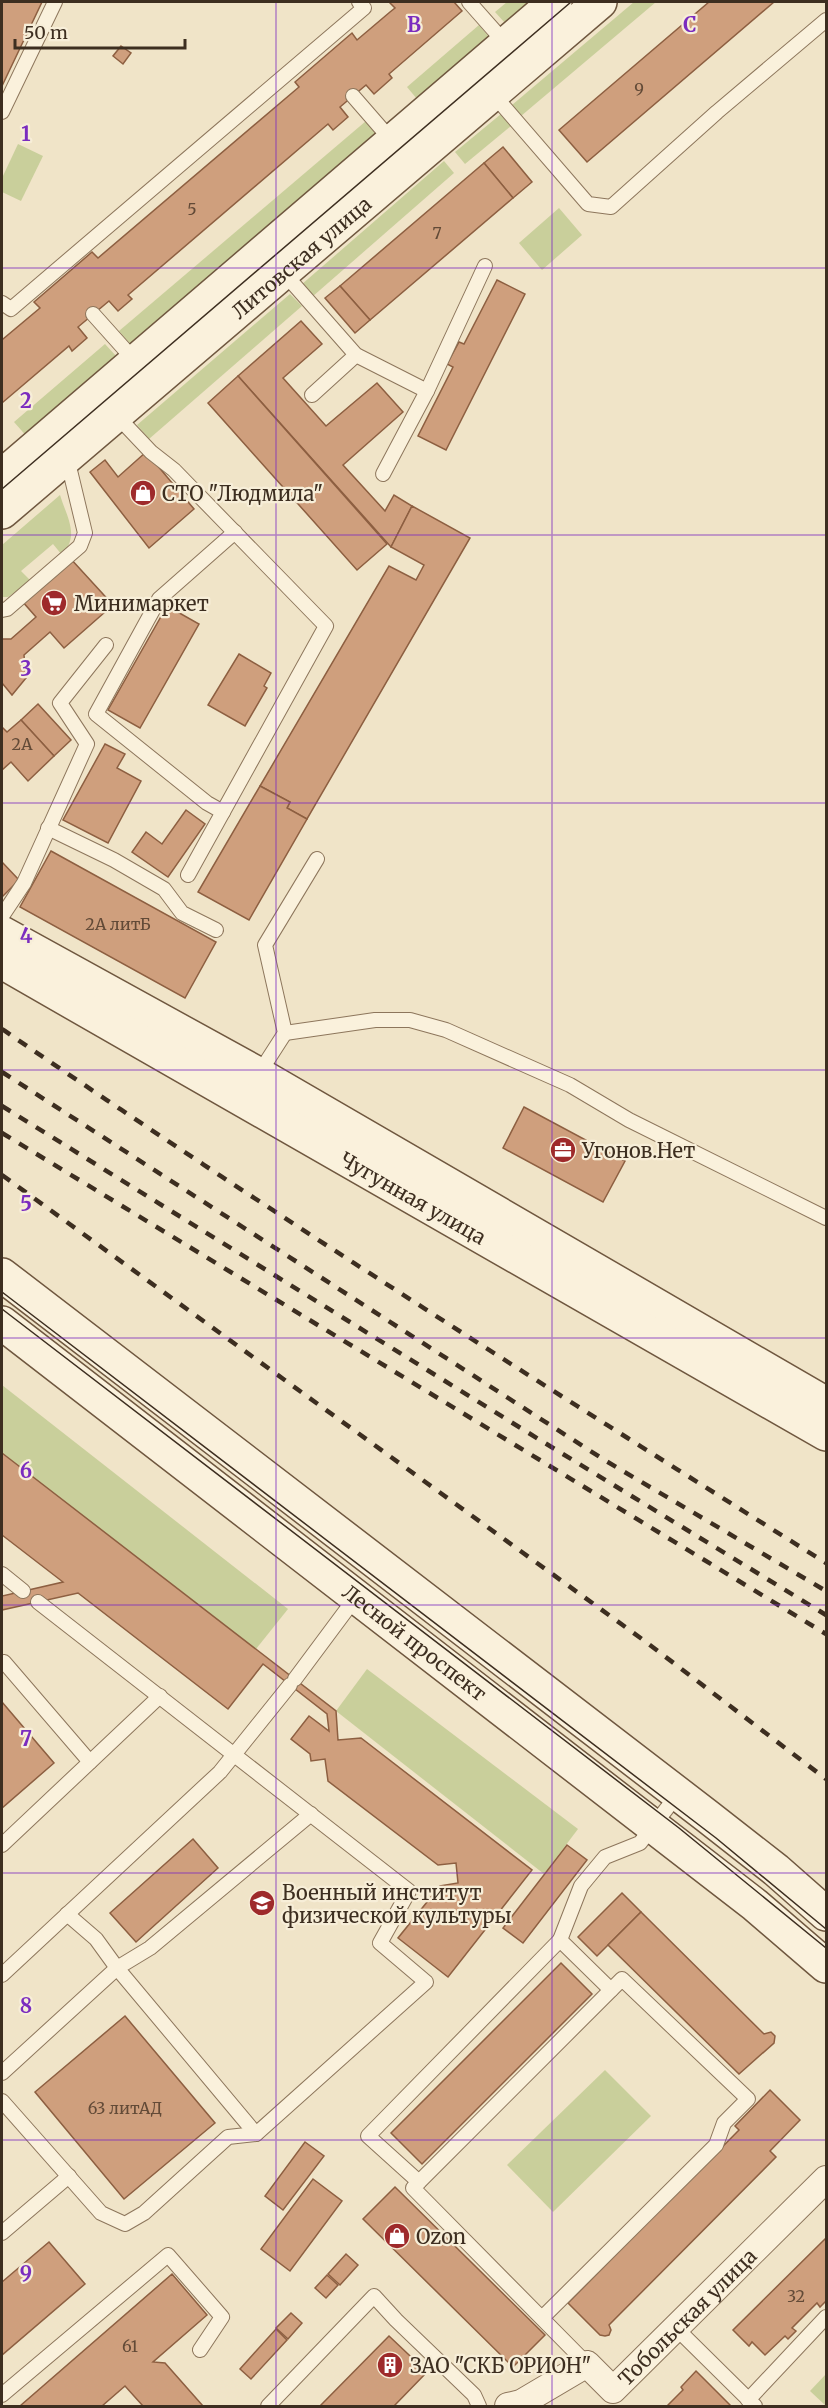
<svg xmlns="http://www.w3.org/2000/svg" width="828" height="2408" viewBox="0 0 828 2408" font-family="Merriweather,serif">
<rect width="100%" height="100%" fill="#f0e4c8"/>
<g fill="#c9cf9b">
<polygon points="507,2 531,2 505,23 495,12"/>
<polygon points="634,2 656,2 521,116 512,105"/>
<polygon points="479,25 489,37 417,99 407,87"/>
<polygon points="501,114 511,126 465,164 455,152"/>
<polygon points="366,121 377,134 130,344 119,331"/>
<polygon points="18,144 43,156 21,201 2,192 2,178"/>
<polygon points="444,161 454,173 312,297 301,285"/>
<polygon points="559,208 582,235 542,270 519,243"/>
<polygon points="290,294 302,306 149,439 137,425"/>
<polygon points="105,344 116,356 92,376 94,384 29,439 14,422"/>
<path d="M60,495C67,518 80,535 62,555L53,544L21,571L31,581L8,597H2V545Z"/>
<polygon points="2,1385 288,1609 256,1649 2,1453"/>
<polygon points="367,1669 578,1829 544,1874 336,1711"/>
<polygon points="605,2070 651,2116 553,2212 507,2165"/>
<polygon points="826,2374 826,2406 810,2391"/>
</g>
<g fill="#cf9f7d" stroke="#8d5f41" stroke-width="1.5">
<polygon points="2,2 42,2 2,86"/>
<polygon points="389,2 454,2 462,11 389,74 392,78 374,94 366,85 340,107 348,117 333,130 328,124 128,295 132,299 118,311 109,301 78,327 87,338 72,351 69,346 2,403 2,338 3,339 40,308 34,302 92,252 98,258 299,87 295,82 352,33 357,40 390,12 395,8"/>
<polygon points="709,2 774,2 587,162 559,130"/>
<polygon points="121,46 131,53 123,64 113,56"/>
<polygon points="503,147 532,182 513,198 484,163"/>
<polygon points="484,163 513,198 370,320 340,286"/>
<polygon points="497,280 525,294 446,450 418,436 453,367 447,364 459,342 464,344"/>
<polygon points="340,286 370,320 355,333 325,298"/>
<polygon points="301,321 322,344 283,378 326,426 377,383 403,412 343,465 385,511 394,495 412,506 391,547 238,376"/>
<polygon points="238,376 387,544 357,570 208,403"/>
<polygon points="146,452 194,509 149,548 90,472 105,460 118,477"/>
<polygon points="412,506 470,538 307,819 287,808 290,802 260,786 389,566 416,580 424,565 391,547"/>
<polygon points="70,558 113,605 64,648 50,632 24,655 26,678 12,695 2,683 2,639 11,639 36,617 22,601"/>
<polygon points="167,606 199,624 140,728 108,710"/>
<polygon points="239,654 271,673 264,686 267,688 245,726 208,705"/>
<polygon points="38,704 71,740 54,756 21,720"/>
<polygon points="21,720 54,756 28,781 11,762 2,770 2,727 7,732"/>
<polygon points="105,744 125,754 117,768 141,781 108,843 63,820"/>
<polygon points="260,786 290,802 287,808 307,819 249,920 198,892"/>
<polygon points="186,810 205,824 168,877 132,852 146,832 162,844"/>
<polygon points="51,851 216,942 185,998 20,907"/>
<polygon points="2,862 19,880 2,897"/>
<polygon points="524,1107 625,1161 603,1202 503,1148"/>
<polygon points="2,1453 336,1711 338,1740 361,1738 532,1870 448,1977 398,1938 440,1886 458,1883 456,1863 438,1865 328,1781 325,1759 311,1761 310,1754 291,1739 309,1716 329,1731 327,1714 263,1664 228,1709 78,1593 2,1610 2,1596 63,1582 2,1535"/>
<polygon points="2,1702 54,1763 2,1808"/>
<polygon points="193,1839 218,1868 136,1942 110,1913"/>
<polygon points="567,1845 587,1860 523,1943 503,1928"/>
<polygon points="622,1893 641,1912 597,1956 578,1937"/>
<polygon points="641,1912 764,2034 771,2032 775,2036 774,2043 739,2074 608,1945"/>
<polygon points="561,1963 592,1994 422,2164 391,2133"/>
<polygon points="125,2016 215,2123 124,2199 35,2092"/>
<polygon points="770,2090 800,2120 770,2151 776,2157 609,2325 611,2330 609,2335 605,2336 600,2335 568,2303 739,2130 735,2126"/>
<polygon points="305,2142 324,2156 283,2210 265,2196"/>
<polygon points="313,2179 342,2201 290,2271 261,2249"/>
<polygon points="395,2187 545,2335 513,2367 363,2219"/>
<polygon points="826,2238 826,2301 820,2307 817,2303 792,2328 796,2331 788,2339 785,2336 765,2355 752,2342 749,2346 733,2330"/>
<polygon points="49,2242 85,2284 2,2355 2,2282"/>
<polygon points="346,2254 358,2265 340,2285 328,2274"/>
<polygon points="172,2274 207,2315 153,2362 165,2363 203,2406 143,2406 125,2386 102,2406 20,2406"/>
<polygon points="327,2275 338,2285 326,2298 315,2288"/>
<polygon points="291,2313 302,2323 288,2339 276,2328"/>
<polygon points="276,2329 287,2340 251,2379 240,2369"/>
<polygon points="389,2336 427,2372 394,2406 320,2406"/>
<polygon points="696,2371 731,2406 669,2406 668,2405 683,2390 681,2387"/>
</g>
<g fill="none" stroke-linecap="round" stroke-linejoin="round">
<g stroke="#8d765c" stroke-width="16">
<g id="lane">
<polyline points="469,2 507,45"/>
<polyline points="492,93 588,204 611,207 717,112 826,20"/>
<polyline points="353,96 393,142"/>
<polyline points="2,112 55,2"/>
<polyline points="283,272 356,355 427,391"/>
<polyline points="2,303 11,309 364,8 359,2"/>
<polyline points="93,314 136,362"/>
<polyline points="312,395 356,355"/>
<polyline points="115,414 151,452 174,470 326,626 188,875"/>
<polyline points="383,474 427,391 485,266"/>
<polyline points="2,610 7,609 80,546 85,533 67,458"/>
<polyline points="223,812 207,803 96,714 159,599 235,532"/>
<polyline points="48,828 114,860 164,889 182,913 216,930"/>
<polyline points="2,916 24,883 87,744 60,703 106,645"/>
<polyline points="285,1033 375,1020 410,1020 446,1030 570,1085 629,1120 826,1218"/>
<polyline points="258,1075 285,1033 265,945 317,859"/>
<polyline points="2,1574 23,1591"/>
<polyline points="4,1662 90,1762"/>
<polyline points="295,1679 356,1597"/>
<polyline points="2,1845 160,1696"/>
<polyline points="560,1940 581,1886 605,1857 640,1843 678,1794"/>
<polyline points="2,1975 220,1772 290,1685"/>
<polyline points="2,2073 117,1968 96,1939 67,1914"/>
<polyline points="2,2101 101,2213 125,2224 144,2213 228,2137 256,2134 426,1982 380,1943 409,1891 38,1602"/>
<polyline points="256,2134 117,1968 150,1948 311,1814"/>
<polyline points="419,2182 368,2136 560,1940 611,1990"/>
<polyline points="2,2233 69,2176"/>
<polyline points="542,2318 716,2145 724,2123 748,2099 622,1979 413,2188 587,2364"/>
<polyline points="676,2328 755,2406"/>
<polyline points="2,2395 168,2255 222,2317 200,2350"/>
<polyline points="748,2400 826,2317"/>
<polyline points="268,2406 374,2296 396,2320 474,2395 479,2406"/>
</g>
</g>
<g stroke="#8d765c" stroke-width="28">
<g id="street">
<path id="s1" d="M508,2406L521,2403L587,2364L613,2390L826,2179"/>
</g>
</g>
<g stroke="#6f573f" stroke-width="36">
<g id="secondary">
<polyline points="2,476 555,2"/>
<path id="s2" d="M2,512L600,2"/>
<polyline points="2,933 258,1074 826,1404"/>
<path id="s3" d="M2,962L826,1434"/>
<polyline points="2,1275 707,1816 776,1870 826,1914"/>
<path id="s4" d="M2,1323L755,1905L826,1966"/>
</g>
</g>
<use href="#lane" stroke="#faf1dc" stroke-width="14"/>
<use href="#street" stroke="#faf1dc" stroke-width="26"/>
<use href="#secondary" stroke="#faf1dc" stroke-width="33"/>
<g stroke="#3d2e20" stroke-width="1.5">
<polyline points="2,489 571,2"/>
<polyline points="2,1292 716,1838 826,1929"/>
<polyline points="2,1309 679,1828 826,1948"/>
</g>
<g stroke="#3d2e20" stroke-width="4.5" stroke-dasharray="10 10" stroke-linecap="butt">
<path d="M2,1029C272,1214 549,1389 826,1563"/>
<polyline points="2,1072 606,1461 826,1591"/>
<polyline points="2,1106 540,1440 826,1615"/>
<polyline points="2,1133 826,1634"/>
<polyline points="2,1175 646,1642 826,1779"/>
</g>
</g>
<path fill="none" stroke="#7b2cbf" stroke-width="1.5" stroke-opacity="0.55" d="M276,2V2406M552,2V2406M2,268H826M2,535H826M2,803H826M2,1070H826M2,1338H826M2,1605H826M2,1873H826M2,2140H826"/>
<defs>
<g id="shop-disc" transform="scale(1.35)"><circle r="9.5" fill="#9e2a2b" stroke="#f7eed8"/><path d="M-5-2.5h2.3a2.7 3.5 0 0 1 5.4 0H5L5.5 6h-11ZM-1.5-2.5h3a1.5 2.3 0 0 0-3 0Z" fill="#fff"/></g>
<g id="supermarket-disc" transform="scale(1.35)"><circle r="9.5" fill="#9e2a2b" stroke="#f7eed8"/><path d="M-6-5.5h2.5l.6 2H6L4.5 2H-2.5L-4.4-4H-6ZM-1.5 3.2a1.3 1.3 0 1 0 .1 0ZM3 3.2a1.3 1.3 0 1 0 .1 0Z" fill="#fff"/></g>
<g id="office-disc" transform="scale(1.35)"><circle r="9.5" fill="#9e2a2b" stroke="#f7eed8"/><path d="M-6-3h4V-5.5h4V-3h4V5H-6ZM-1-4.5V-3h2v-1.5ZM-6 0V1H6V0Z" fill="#fff"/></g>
<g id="university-disc" transform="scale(1.35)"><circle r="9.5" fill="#9e2a2b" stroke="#f7eed8"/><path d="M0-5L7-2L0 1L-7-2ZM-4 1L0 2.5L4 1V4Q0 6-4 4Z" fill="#fff"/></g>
<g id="building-disc" transform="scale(1.35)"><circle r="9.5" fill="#9e2a2b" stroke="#f7eed8"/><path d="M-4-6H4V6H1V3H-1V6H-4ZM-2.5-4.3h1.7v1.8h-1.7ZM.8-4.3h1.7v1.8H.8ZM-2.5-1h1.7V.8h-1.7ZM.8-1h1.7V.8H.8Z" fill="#fff"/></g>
</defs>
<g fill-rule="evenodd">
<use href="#shop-disc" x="143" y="493"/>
<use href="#supermarket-disc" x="54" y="603"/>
<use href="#office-disc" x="563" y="1150"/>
<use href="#university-disc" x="262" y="1903"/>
<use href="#shop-disc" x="397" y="2236"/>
<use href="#building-disc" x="390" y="2365"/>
</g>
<g text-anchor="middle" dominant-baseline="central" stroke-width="4.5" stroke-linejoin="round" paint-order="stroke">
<g font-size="16" fill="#624a37">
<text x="639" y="89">9</text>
<text x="192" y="209">5</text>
<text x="437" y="233">7</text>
<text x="22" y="744">2А</text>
<text x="118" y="924">2А литБ</text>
<text x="125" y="2108">63 литАД</text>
<text x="796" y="2296">32</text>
<text x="130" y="2346">61</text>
</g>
<g font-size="20" fill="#3d2e20" stroke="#f7eed8">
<text stroke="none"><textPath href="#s2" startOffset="393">Литовская улица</textPath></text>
<text stroke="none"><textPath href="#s3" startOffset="474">Чугунная улица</textPath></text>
<text stroke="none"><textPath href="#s4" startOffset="522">Лесной проспект</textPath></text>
<text stroke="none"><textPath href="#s1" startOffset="231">Тобольская улица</textPath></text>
</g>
<g font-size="20" fill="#3d2e20" stroke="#f7eed8" text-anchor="start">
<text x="162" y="493">СТО "Людмила"</text>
<text x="74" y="603">Минимаркет</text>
<text x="582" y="1150">Угонов.Нет</text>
<text x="282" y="1892">Военный институт<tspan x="282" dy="23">физической культуры</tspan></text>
<text x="416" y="2236">Ozon</text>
<text x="410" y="2365">ЗАО "СКБ ОРИОН"</text>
</g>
</g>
<g font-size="20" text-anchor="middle" font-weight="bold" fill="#7b2cbf" stroke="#f7eed8" stroke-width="4.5" stroke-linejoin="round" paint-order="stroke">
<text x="414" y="32">B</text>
<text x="690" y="32">C</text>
<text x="26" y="141">1</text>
<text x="26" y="408">2</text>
<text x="26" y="676">3</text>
<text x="26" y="943">4</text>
<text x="26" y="1211">5</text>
<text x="26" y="1478">6</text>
<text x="26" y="1746">7</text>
<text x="26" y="2013">8</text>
<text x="26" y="2281">9</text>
</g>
<rect width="828" height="2408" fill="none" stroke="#3d2e20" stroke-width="6"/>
<path d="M15 39v9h170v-9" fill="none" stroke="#3d2e20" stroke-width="3"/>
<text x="24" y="39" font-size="18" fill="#3d2e20" stroke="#f7eed8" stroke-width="4.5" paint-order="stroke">50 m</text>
</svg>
